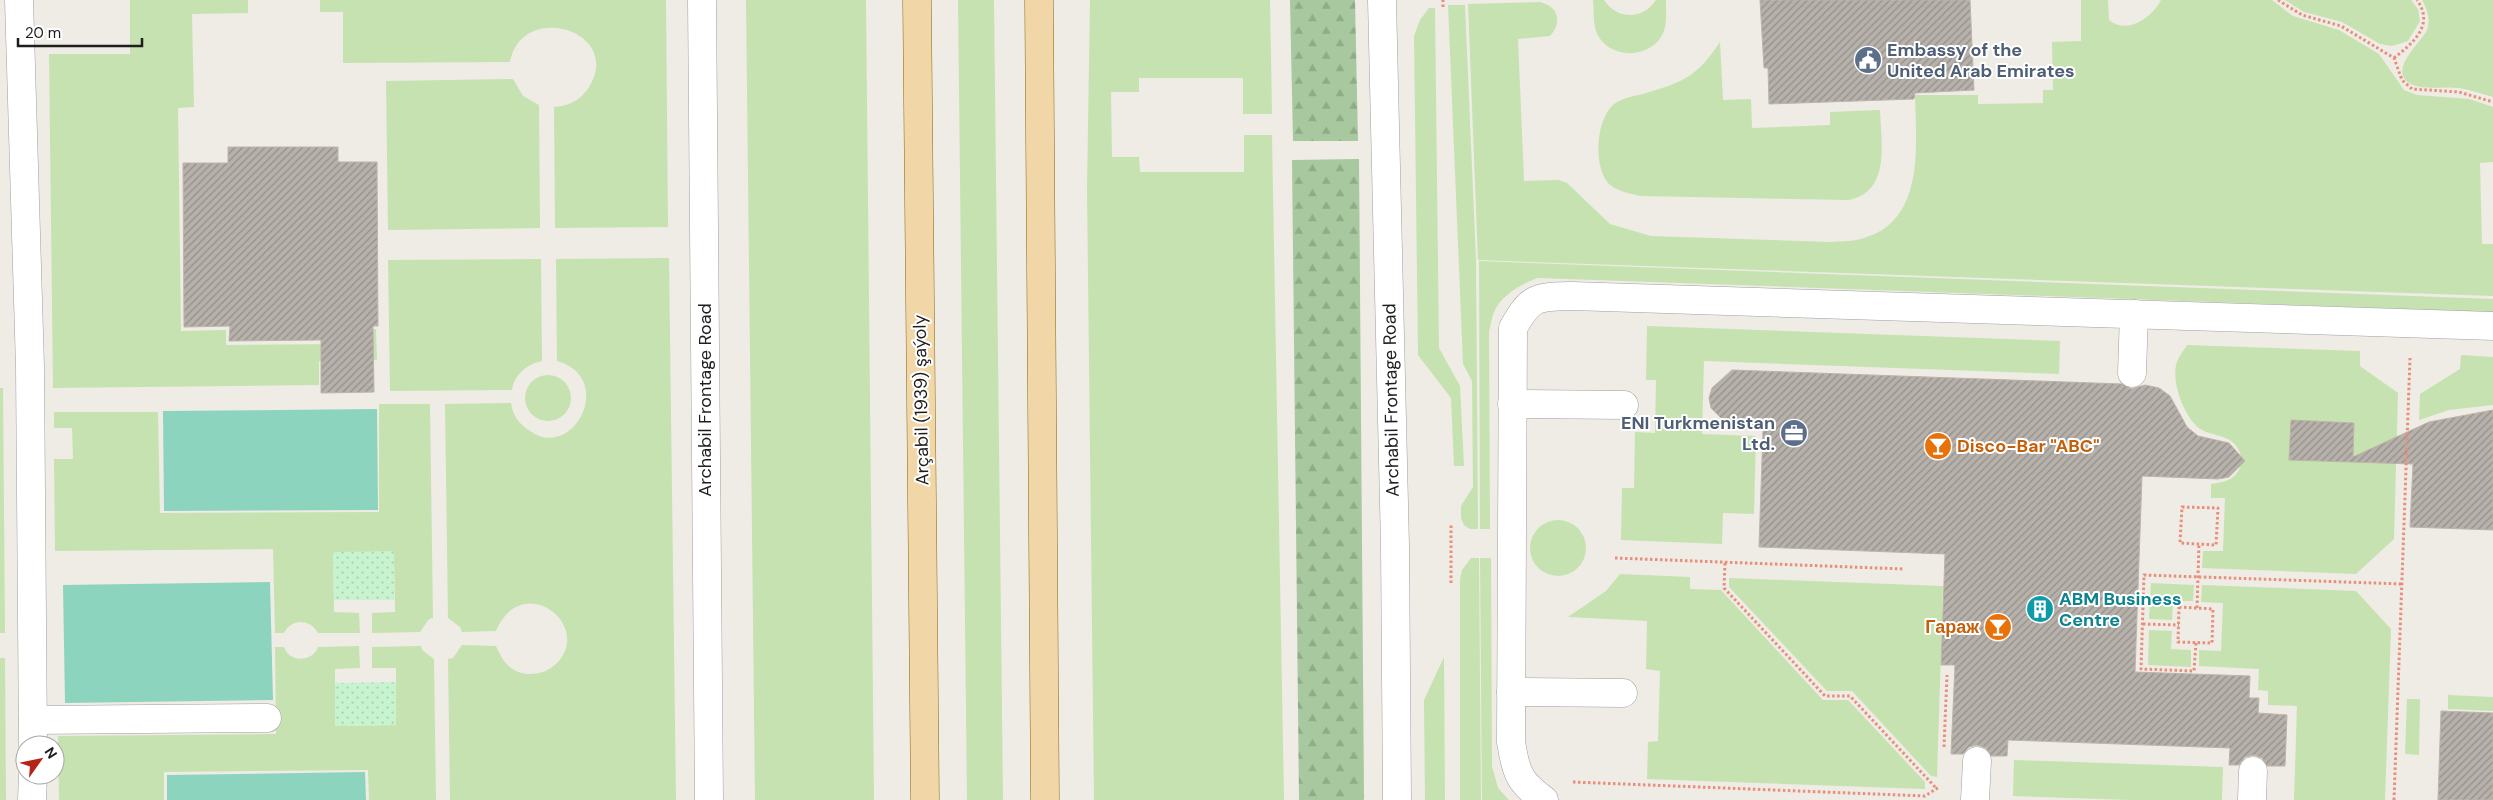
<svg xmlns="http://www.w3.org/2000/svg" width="2493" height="800" viewBox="0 0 2493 800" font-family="'DM Sans',sans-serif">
<defs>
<pattern id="forest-firs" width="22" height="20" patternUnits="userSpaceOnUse" patternTransform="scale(1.25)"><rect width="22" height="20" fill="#a8c89f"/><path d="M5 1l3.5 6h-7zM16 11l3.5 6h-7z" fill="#90ab88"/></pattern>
<pattern id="park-dots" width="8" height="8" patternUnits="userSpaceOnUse" patternTransform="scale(1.25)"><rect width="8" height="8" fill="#c7f3ce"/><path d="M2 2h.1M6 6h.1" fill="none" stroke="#aad0b0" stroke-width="1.8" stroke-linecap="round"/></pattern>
<pattern id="building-hatch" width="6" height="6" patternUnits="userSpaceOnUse" patternTransform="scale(1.25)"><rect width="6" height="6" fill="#b7b1ab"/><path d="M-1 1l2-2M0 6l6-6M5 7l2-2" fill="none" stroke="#948f8b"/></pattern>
</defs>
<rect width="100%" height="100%" fill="#eeece5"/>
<g fill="#c6e2b1">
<polygon points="130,0 248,0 248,13 192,14 194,107 178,108 181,331 226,330 226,345 342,344 342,329 376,329 377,360 319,361 319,385 53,388 49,54 130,54"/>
<path d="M320,0H666L668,227L555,228L554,107C569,106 581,100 589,87C624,31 522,0 510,62L343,63V12H320Z"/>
<polygon points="746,0 866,0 874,800 755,800"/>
<polygon points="958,0 994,0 1003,800 967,800"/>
<polygon points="1090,0 1270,0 1272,114 1243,114 1243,78 1139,78 1139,92 1111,92 1112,157 1139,157 1140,172 1244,172 1244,135 1272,135 1284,800 1094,800 1087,189"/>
<path d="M1593,0H1604C1617,20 1643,20 1656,0H1666C1666,10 1667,22 1664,31C1653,60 1607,61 1596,31C1593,22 1594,10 1593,0Z"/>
<path d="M2081,0H2108L2109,20C2127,35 2152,18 2161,0H2272L2293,16L2339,30L2379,54L2404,90L2417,95L2469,99L2493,107V162L2480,163L2482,244H2493V296L1478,260L1468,4L1540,2C1558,6 1563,22 1550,36L1518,39L1524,181L1559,180L1567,183L1610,224L1651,236L1829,242C1842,241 1855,242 1867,237C1925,218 1916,144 1915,95H1978V104L2043,103V90H2053L2052,42L2081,41Z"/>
<polygon points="2285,0 2411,0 2418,9 2420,21 2408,41 2392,46 2380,44 2342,22 2304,12"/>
<path d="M2422,0H2493V97C2482,94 2471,90 2459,88C2445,86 2426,90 2413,85C2385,72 2421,43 2427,30C2431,20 2427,9 2422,0Z"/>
<polygon points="1448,5 1465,5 1476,260 1478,529 1470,529 1464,525 1461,518 1461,506 1473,487 1472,381 1463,364"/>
<polygon points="1429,8 1435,8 1439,348 1460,386 1464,466 1454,466 1451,398 1418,355 1414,36 1420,20"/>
<path d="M1720,42L1723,100L1751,99L1752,128L1830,125V112L1880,110C1881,142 1891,192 1849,200L1640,196C1628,193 1616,191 1608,183C1593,165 1596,119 1614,104C1622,98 1634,96 1643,94C1683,82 1696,78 1720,42Z"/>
<polygon points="513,79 523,96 539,105 540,228 388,230 386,81"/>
<path d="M669,258L676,800H450L448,659L453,658L462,645L496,646C502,660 511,674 529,674C540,674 548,671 556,664C595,626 522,569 496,631L462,632L460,627L448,618L445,404L511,403C513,416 519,424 530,431C573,462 617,378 557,361L556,259Z"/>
<path d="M541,259L542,361C527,364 514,375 512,390L390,391L388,260Z"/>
<path d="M1479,261L2493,299V312L1538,278C1524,282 1503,295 1496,308C1492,315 1491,324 1489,332L1490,529H1480Z"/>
<polygon points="1647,326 2060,341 2059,374 1704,361 1702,434 1756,436 1754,514 1723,513 1722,544 1621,540 1622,488 1634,488 1635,432 1655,433 1656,380 1646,380"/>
<path d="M2187,345L2360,351V366L2398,393L2394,539L2356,574L2202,568L2203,551H2223L2225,498H2211V484C2217,483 2225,482 2230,479C2244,472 2245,450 2231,441C2223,435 2211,435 2202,430C2185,420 2170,381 2177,362C2179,356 2184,350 2187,345Z"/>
<polygon points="2461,355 2493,357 2493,405 2449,410 2419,420 2420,394 2460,369"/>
<circle cx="548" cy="398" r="23"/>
<polygon points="0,388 3,388 5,633 0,633"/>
<path d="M379,404H430L433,618L429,619L420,632L372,633V613L395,612L394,552H333L334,612L359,613L360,633H318C310,619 292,618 284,633H275L273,549L55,551L54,459H73L72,428H54V412H158L160,513L379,512Z"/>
<circle cx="1558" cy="548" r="28"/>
<polygon points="1471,558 1479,558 1481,800 1460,800 1460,580 1462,570"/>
<polygon points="1480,558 1491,558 1492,766 1498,788 1509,800 1482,800"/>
<polygon points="1620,574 1690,577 1690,589 1721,590 1823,700 1848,700 1925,782 1925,789 1647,779 1648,742 1658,741 1660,671 1646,669 1647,621 1568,617 1606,591"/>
<polygon points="1729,578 1943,586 1937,777 1931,776 1852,691 1827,691 1729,587"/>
<polygon points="2151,583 2194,585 2193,601 2173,601 2172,620 2149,619"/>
<polygon points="2202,585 2356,591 2391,629 2385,800 2294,800 2297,706 2268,705 2268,691 2258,690 2259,669 2199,666 2199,650 2221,651 2223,603 2201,602"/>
<polygon points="2149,630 2172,631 2171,649 2191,650 2191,667 2148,665"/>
<path d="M359,646L360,668L335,669V726L396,725V668H372V647L421,646L422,650L434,659L436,800H369L368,770L164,772V800H59L58,736L276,734L275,647H284C289,663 313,662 318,647Z"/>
<polygon points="1444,657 1445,800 1425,800 1424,700"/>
<polygon points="0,658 5,658 6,800 0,800"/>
<polygon points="2448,695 2493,697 2493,711 2448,709"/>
<polygon points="2407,699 2420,699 2419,755 2405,754"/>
<polygon points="2014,760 2223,767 2222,800 2132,800 2013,796"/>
</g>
<g fill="url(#forest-firs)">
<polygon points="1290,0 1355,0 1358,141 1293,141"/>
<polygon points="1359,159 1364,800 1299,800 1292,160"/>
</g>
<g fill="url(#park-dots)">
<polygon points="394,551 394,600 334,600 333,552"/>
<polygon points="396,682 396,725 335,726 335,683"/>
</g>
<g fill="#8cd4bd">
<polygon points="377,409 378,510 164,511 163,411"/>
<polygon points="270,582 273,700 65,703 63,585"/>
<polygon points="365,772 366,800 167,800 167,775"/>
</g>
<g fill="url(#building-hatch)" stroke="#beb4a9">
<polygon points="1760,0 1970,0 1974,90 1915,93 1914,99 1769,104 1768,68 1764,68"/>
<polygon points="228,147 338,147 338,162 377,162 378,326 373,326 374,392 321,393 321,340 229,341 230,326 184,327 183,163 228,163"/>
<polygon points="1732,370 2122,384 2131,389 2145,385 2159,388 2170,396 2187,427 2198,436 2229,443 2245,461 2229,477 2218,479 2142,476 2135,672 2250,676 2249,698 2259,698 2258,713 2287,715 2285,766 2267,766 2262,758 2254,755 2245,757 2239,765 2229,765 2230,748 2008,740 2007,756 1991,756 1986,748 1977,745 1969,747 1963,754 1951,754 1955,665 1941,665 1945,554 1759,547 1763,430 1731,428 1711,408 1709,398 1712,388"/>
<polygon points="2493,410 2493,530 2410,527 2413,464 2289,460 2291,420 2354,423 2353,457 2429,422"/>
<polygon points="2441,711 2493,713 2493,800 2438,800"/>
</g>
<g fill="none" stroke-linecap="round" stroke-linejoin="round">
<g stroke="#9f9f9f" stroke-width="29">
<g id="minor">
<polyline points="19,0 30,367 33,745"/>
<polyline points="702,0 709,800"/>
<polyline points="1382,0 1395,546 1397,800"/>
<polyline points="2132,373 2134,314"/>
<polyline points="1512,404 1624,405"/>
<polyline points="1511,692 1623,693"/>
<polyline points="33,720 267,718"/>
<polyline points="32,800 33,775"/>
<path d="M1544,800C1519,782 1516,773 1511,742L1513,328C1531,296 1536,297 1572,296L2493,326"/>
<polyline points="1975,800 1977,761"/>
<polyline points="2252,800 2253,771"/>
</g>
</g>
<g stroke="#876811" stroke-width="29">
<g id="major">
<polyline points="917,0 925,800"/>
<polyline points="1039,0 1045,800"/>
</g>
</g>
<g stroke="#e98e7b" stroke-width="3" stroke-dasharray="2.5 2.5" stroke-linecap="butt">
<polyline points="2278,0 2302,15 2341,26 2394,58 2402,80 2412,89 2459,92 2493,102"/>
<polyline points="1443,7 1443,0"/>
<path d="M2394,58C2413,43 2435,25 2417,0"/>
<polygon points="2182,507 2218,508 2216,545 2180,543"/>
<polyline points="1615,558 1904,569"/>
<polyline points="1725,563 1724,588 1825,696 1850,696 1937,789"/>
<polyline points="1451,583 1451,523"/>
<polygon points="2179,607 2213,609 2212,643 2178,642"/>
<polyline points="2197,608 2199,543"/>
<polyline points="2143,624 2179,625"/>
<polyline points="2196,643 2194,671 2141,669 2144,575 2402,584"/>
<polyline points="1944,747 1947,675"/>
<polyline points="1573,782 1925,796 1939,787"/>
<polyline points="2394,800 2410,358"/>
</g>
<use href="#minor" stroke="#fff" stroke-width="28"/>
<use href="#major" stroke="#f1d6a7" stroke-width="28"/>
</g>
<defs>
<g id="civic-disc" transform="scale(1.4375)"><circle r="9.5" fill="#5c6f8a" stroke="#fff"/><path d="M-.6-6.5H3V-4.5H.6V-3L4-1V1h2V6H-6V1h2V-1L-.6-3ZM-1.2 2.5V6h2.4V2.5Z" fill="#fff"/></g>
<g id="office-disc" transform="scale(1.4375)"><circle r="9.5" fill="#5c6f8a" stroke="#fff"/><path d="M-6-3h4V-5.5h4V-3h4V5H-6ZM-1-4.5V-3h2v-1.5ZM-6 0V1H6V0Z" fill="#fff"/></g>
<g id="bar-disc" transform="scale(1.4375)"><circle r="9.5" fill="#e8710a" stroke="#fff"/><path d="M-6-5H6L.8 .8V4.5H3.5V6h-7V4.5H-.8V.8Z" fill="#fff"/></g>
<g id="building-disc" transform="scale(1.4375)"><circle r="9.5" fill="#0f9aa8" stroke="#fff"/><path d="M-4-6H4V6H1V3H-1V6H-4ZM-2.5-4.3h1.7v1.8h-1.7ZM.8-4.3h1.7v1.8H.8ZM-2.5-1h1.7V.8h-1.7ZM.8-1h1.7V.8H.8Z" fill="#fff"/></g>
</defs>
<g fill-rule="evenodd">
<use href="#civic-disc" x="1868" y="60"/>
<use href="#office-disc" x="1794" y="433"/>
<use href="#bar-disc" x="1938" y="446"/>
<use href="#building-disc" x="2040" y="609"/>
<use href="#bar-disc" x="1998" y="627"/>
</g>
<g text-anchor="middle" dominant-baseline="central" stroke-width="4" stroke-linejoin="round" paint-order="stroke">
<g font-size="18" font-weight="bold" fill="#4e5e75" stroke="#fff" text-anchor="start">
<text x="1887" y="50">Embassy of the<tspan x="1887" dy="21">United Arab Emirates</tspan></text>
<text x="1775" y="423" text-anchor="end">ENI Turkmenistan<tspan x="1775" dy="21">Ltd.</tspan></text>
</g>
<g font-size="18" fill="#1e1e1e" stroke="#fff">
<text transform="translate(705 400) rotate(-90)">Archabil Frontage Road</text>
<text transform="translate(921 400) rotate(-91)">Arçabil (1939) şaýoly</text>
<text transform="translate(1391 400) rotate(-91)">Archabil Frontage Road</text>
</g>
<g font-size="18" font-weight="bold" fill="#c56008" stroke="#fff" text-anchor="start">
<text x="1957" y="446">Disco-Bar "ABC"</text>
<text x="1979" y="627" text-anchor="end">Гараж</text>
</g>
<g font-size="18" font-weight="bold" fill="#0d838f" stroke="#fff" text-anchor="start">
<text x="2059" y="599">ABM Business<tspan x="2059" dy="21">Centre</tspan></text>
</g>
</g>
<g transform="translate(40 760) rotate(57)"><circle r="24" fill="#ffffff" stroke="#a5a5a5"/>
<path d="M0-4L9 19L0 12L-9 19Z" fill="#b52317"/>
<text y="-8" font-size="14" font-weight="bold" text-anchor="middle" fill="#1e1e1e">N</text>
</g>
<path d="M18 38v8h124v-8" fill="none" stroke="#1e1e1e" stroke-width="2.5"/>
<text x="25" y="38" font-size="15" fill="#1e1e1e" stroke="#ffffff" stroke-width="4" paint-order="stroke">20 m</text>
</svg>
